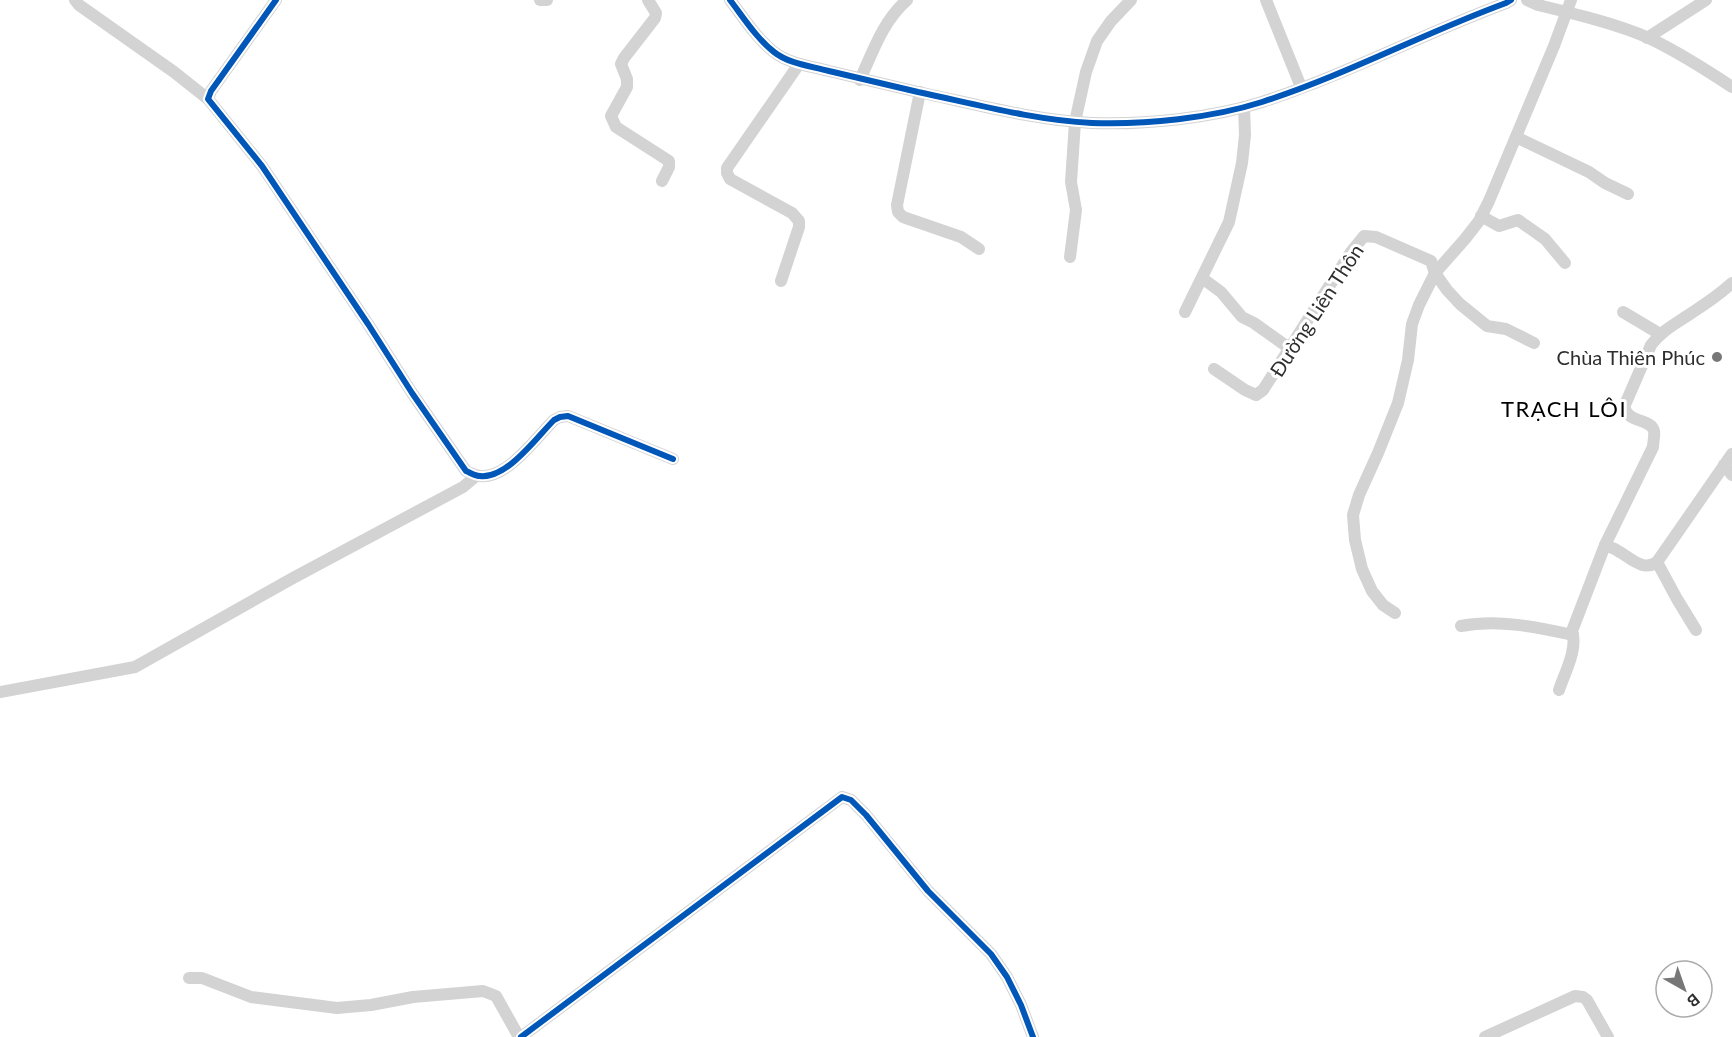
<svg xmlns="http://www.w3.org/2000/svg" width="1732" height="1037" viewBox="0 0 1732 1037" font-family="Lato,sans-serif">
<rect width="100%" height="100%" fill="#fff"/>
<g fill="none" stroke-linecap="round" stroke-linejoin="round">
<g stroke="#d3d3d3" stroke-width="12">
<polyline points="75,0 79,5 174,72 208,99"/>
<path d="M276,0L211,91L208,99L262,166L368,324L412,393L466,471C471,473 475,476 480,476C507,479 536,438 554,420L560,417L568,416L673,459"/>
<polyline points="540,0 547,0"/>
<polyline points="648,0 656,13 655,18 624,58 621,64 627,79 627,87 611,116 616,127 669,161 669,167 662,181"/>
<path d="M730,0C743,17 757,39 774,52C789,64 811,66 829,71C859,78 888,85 918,92C975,104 1033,120 1092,123C1145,125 1212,118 1262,102C1346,75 1424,33 1506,3L1511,0"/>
<polyline points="1266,0 1301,87"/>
<path d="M1527,0L1538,5C1575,14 1614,23 1649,38C1678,52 1705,69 1732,87"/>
<polyline points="1647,38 1706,0"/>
<path d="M860,80C873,51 883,21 907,0"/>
<polyline points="920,92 897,205 898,212 903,217 961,237 979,249"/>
<polyline points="1516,137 1589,172 1605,183 1628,194"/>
<polyline points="1481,216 1499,226 1518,220 1545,239 1565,263"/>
<polyline points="1070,257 1076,210 1071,182 1075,122 1086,72 1097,41 1111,21 1131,0"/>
<polyline points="1202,278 1221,292 1242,317 1254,323 1289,348"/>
<polyline points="781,281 799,227 799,221 792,213 730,179 727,173 727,168 799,64"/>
<polyline points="1185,312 1229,222 1242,163 1245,135 1244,107"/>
<polyline points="1623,312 1660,334"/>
<polyline points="1214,369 1245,390 1256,395 1263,390 1351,252 1364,236 1376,237 1431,261 1435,273 1447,290 1460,304 1487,326 1506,329 1534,343"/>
<polyline points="1724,465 1732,475"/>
<path d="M1605,545C1609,547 1614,548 1618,551C1631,558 1643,572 1657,562L1732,454"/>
<polyline points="1657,562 1677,599 1696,630"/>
<polyline points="1395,613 1383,605 1372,591 1362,569 1355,540 1353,515 1359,495 1378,453 1398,403 1408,360 1412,324 1419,305 1435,273 1465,239 1479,221 1489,201 1554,46 1571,0"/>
<path d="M1461,626C1498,619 1537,627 1573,635"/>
<path d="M1559,690C1565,672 1578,649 1572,631L1605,545L1653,447C1653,442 1655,436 1654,431C1651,418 1629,424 1624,407L1651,345C1662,330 1677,323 1693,312C1707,303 1720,294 1732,283"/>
<polyline points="0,692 135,667 293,578 463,487 476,476"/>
<polyline points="189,978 202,978 251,997 337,1008 371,1005 413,997 483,991 496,996 519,1037"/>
<polyline points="521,1037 842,797 851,800 866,815 928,891 991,954 1007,977 1021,1005 1033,1037"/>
<polyline points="1485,1037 1575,996 1583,997 1587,1000 1608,1037"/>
</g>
<g stroke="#fff" stroke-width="10">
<g id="cycleway">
<path d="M276,0L211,91L208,99L262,166L368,324L412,393L466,471C471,473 475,476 480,476C507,479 536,438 554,420L560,417L568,416L673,459"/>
<path d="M730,0C743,17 757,39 774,52C789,64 811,66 829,71C859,78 888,85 918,92C975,104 1033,120 1092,123C1145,125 1212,118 1262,102C1346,75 1424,33 1506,3L1511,0"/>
<polyline points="521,1037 842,797 851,800 866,815 928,891 991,954 1007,977 1021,1005 1033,1037"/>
</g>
</g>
<use href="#cycleway" stroke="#0057b8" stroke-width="6"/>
</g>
<circle fill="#777" stroke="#fff" stroke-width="2" cx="1717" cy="357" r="6"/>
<g text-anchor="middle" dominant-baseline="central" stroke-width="6" stroke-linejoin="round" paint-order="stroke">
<g font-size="20" fill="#2e2e2e" stroke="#fff">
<text transform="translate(1316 310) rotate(-57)">Đường Liên Thôn</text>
</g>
<g font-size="20" fill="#2e2e2e" stroke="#fff" text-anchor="end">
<text x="1705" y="357">Chùa Thiên Phúc</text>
</g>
<g font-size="22" letter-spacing="1.5" fill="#000" stroke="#fff">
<text x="1564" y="408">TRẠCH LÔI</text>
</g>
</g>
<g transform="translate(1684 989) rotate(140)"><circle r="28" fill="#ffffff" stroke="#ababab" stroke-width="1.5"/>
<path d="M0-4.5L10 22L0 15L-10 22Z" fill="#777777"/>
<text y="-9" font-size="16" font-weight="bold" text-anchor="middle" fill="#2e2e2e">B</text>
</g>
</svg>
